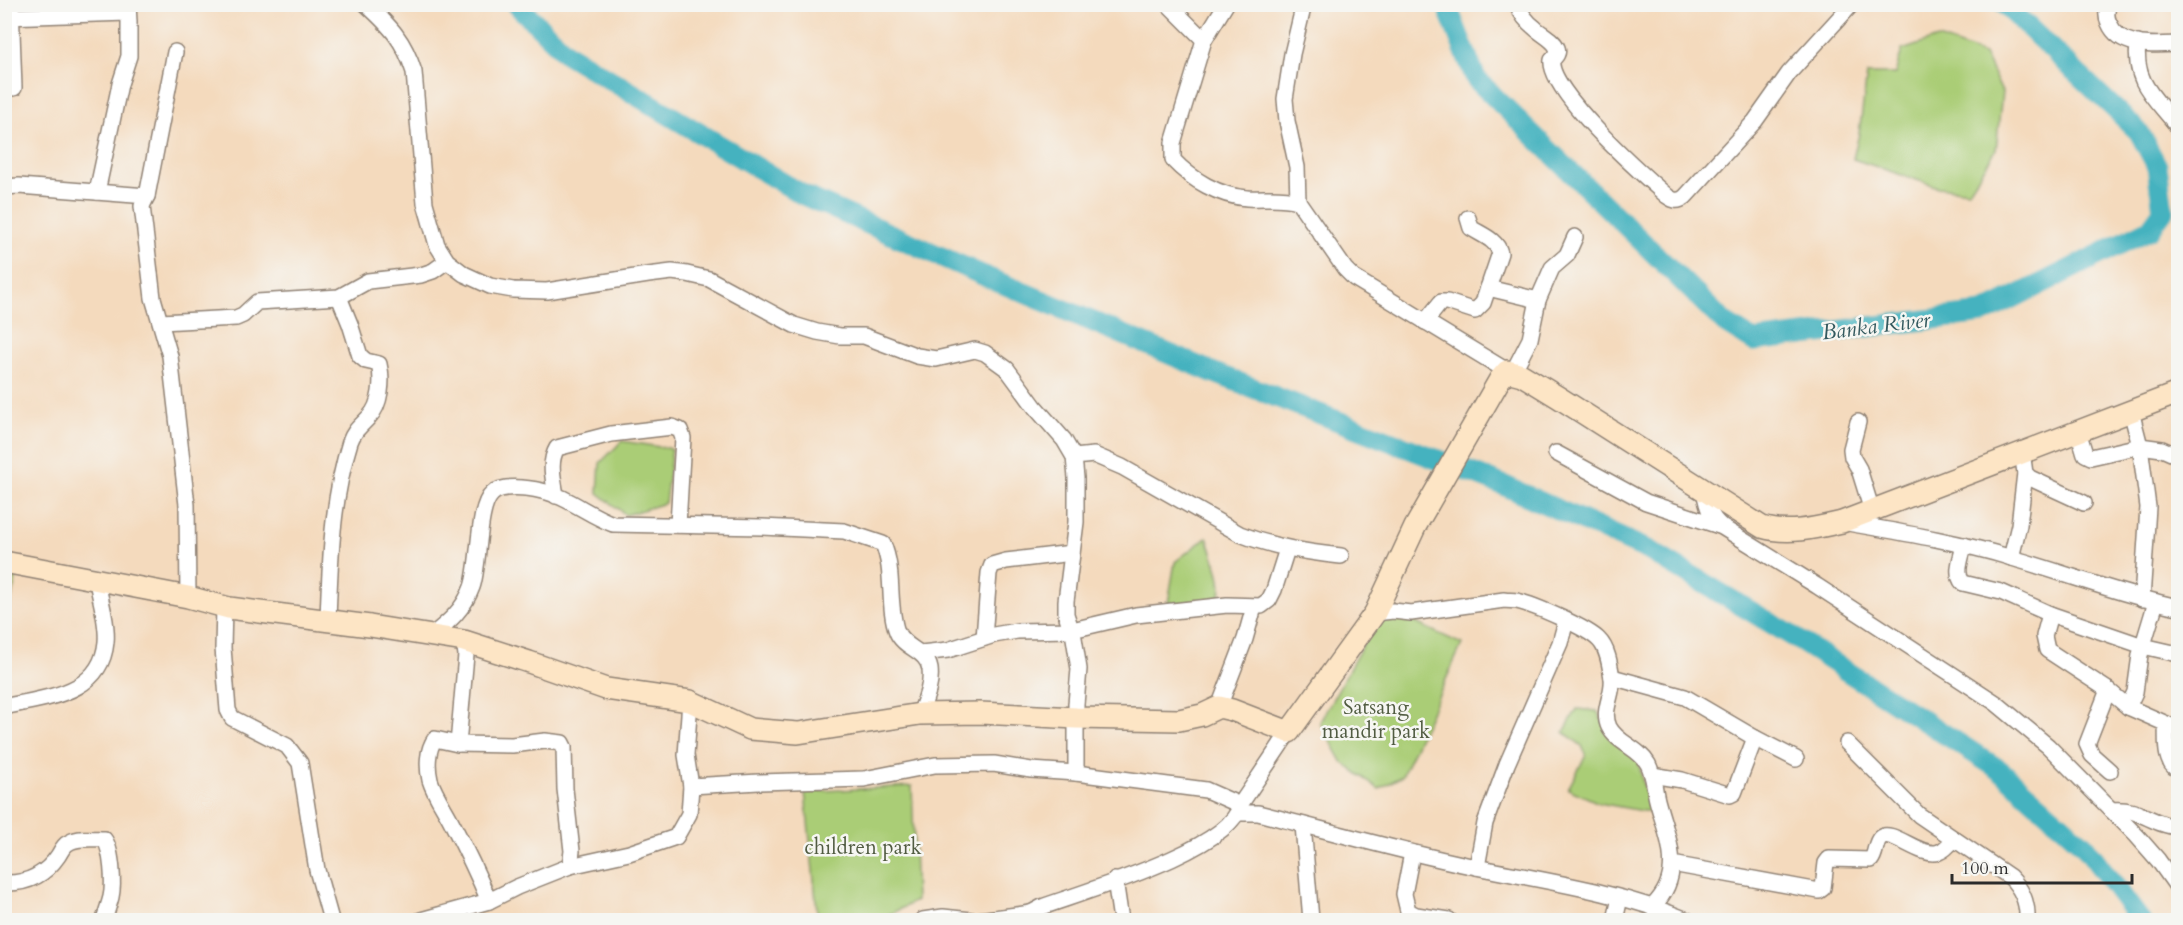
<svg xmlns="http://www.w3.org/2000/svg" width="2183" height="925" viewBox="0 0 2183 925" font-family="Cardo,serif">
<rect width="100%" height="100%" fill="#f6f6f2"/>
<filter id="ink" filterUnits="userSpaceOnUse"><feTurbulence type="fractalNoise" baseFrequency=".0167" numOctaves="2"/><feDisplacementMap in="SourceGraphic" scale="12" xChannelSelector="R" yChannelSelector="G"/><feConvolveMatrix kernelMatrix="1 2 1 2 8 2 1 2 1" color-interpolation-filters="sRGB"/></filter>
<filter id="wash" filterUnits="userSpaceOnUse"><feTurbulence type="fractalNoise" baseFrequency=".008" numOctaves="4" result="noise"/><feDisplacementMap in="SourceGraphic" scale="24" xChannelSelector="R" yChannelSelector="G"/><feGaussianBlur stdDeviation="1.35" result="paint"/><feColorMatrix in="noise" values="0 0 0 0 0 0 0 0 0 0 0 0 0 0 0 0 0 1.4 0 .05"/><feComposite in="paint" operator="in"/></filter>
<g filter="url(#wash)">
<rect width="100%" height="100%" fill="#f4dabd"/>
<g fill="#aacd76" stroke="#6a7c50" stroke-width="1.5">
<polygon points="1938,38 1984,54 2002,92 1996,150 1969,191 1938,187 1853,159 1859,134 1867,74 1895,74 1902,50"/>
<polygon points="622,441 672,449 665,503 626,515 598,493 600,463"/>
<path d="M1207,537C1212,555 1228,586 1217,602L1168,603L1175,562Z"/>
<polygon points="5,572 17,575 5,626"/>
<polygon points="1383,608 1462,644 1402,776 1379,789 1343,763 1320,722"/>
<polygon points="1577,709 1597,711 1608,731 1638,759 1649,811 1642,811 1599,803 1568,789 1586,755 1582,746 1564,732"/>
<polygon points="912,786 916,901 878,920 818,920 805,792"/>
</g>
<g fill="none" stroke-linecap="round" stroke-linejoin="round">
<g stroke="#44b2bf" stroke-width="21">
<polyline points="516,4 567,54 803,195 989,278 1212,372 1503,485 1648,550 1789,634 2000,770 2084,845 2140,920"/>
<polyline points="1446,4 1476,79 1725,323 1754,341 1983,313 2150,229 2163,211 2157,166 2139,132 2004,4"/>
</g>
</g>
</g>
<g filter="url(#ink)">
<g fill="none" stroke-linecap="round" stroke-linejoin="round">
<g stroke="#908274" stroke-width="18">
<g id="street">
<polyline points="11,4 14,88"/>
<path d="M366,4C390,26 404,40 414,72L425,203L437,245L447,261L464,274L490,286L513,290L547,291L648,275L672,272L687,274L709,279L794,325L817,332L840,336H864L917,356L936,359L975,350L985,353L1007,369L1035,407L1064,440L1074,457L1076,478V522L1066,601V614L1074,638L1079,669L1076,704V773"/>
<polyline points="1168,4 1204,40"/>
<path d="M1226,4L1204,40L1173,143V160C1192,180 1219,196 1247,198C1264,199 1282,196 1298,201L1345,269L1354,278L1507,371"/>
<path d="M1517,4C1521,14 1527,22 1535,28C1541,34 1554,40 1557,48C1559,53 1556,56 1552,60C1547,90 1643,175 1667,196C1674,201 1678,202 1685,197L1755,121L1789,73L1852,4"/>
<path d="M2109,4C2106,11 2106,17 2109,23C2120,49 2155,45 2178,44"/>
<polyline points="4,17 128,13"/>
<path d="M2138,43C2133,84 2156,98 2178,127"/>
<polyline points="175,52 147,196 142,206 153,298 170,356 187,505 188,597"/>
<polyline points="4,187 19,186 147,196"/>
<polyline points="97,192 120,84 129,56 129,22 128,4"/>
<polyline points="1298,201 1297,167 1287,121 1285,99 1292,54 1304,4"/>
<polyline points="1488,288 1538,300 1552,268 1567,255 1575,237"/>
<polyline points="161,322 236,318 243,315 257,302 339,297 368,281 421,275 433,271 447,261"/>
<path d="M1425,322L1441,302H1447L1475,311L1483,303L1500,253C1497,240 1482,235 1471,228L1468,218"/>
<polyline points="1513,372 1530,339 1538,300"/>
<polyline points="2131,411 2140,446 2148,507 2142,599"/>
<polyline points="1858,422 1851,449 1852,457 1859,469 1872,511"/>
<polyline points="2078,431 2085,454 2091,457 2140,446 2162,449 2178,456"/>
<polyline points="2022,452 2025,473 2030,478 2084,503"/>
<polyline points="1556,453 1646,502 1719,526"/>
<path d="M1074,457L1094,455L1122,467L1240,534C1273,547 1306,552 1341,556"/>
<path d="M1704,490C1707,506 1709,516 1722,527L1817,586L1996,703L2048,746L2137,836L2158,860L2178,888"/>
<path d="M556,496C554,480 548,463 557,448L611,434L672,427L680,430L683,438L678,525"/>
<path d="M1842,522C1899,532 1956,541 2012,558C2068,574 2122,595 2178,607"/>
<path d="M1964,545C1962,557 1954,573 1963,583L2001,592L2050,614L2143,646L2178,654"/>
<polyline points="2011,558 2019,525 2025,473"/>
<polyline points="224,607 223,648 228,710 232,718 287,746 300,763 317,870 331,920"/>
<path d="M1375,613L1393,611L1411,613L1504,600C1508,601 1513,600 1517,601C1534,605 1588,628 1599,640C1608,649 1610,666 1612,678C1614,695 1601,710 1609,727C1617,743 1639,748 1648,764C1654,775 1654,788 1657,800C1667,838 1686,873 1653,906"/>
<polyline points="2050,614 2044,636 2047,650 2108,690 2128,707 2178,729"/>
<path d="M328,620C330,561 332,499 350,442C354,430 361,426 369,417C381,405 383,380 379,364L366,361L360,356L350,324L339,297"/>
<path d="M431,636C449,622 464,609 472,587C480,565 477,507 492,494C502,484 529,488 542,491C567,496 588,515 613,524L762,527L844,531L883,544C895,571 887,605 897,632C904,649 927,650 930,669C932,685 925,700 920,714"/>
<polyline points="984,638 989,573 992,565 1006,561 1072,553"/>
<path d="M464,641L466,655L458,744L435,739C427,750 427,767 430,780C435,796 446,810 453,825C466,850 478,875 489,901"/>
<polyline points="921,653 948,650 994,635 1017,631 1072,630 1136,615 1227,605 1261,606 1269,600 1274,590 1287,549"/>
<polyline points="1612,677 1685,697 1755,738 1796,759"/>
<polyline points="2108,690 2087,744 2092,755 2110,771"/>
<path d="M4,707C46,697 101,695 106,642C108,624 100,599 97,581"/>
<polyline points="1219,707 1245,639 1254,607"/>
<polyline points="2128,707 2135,692 2140,655 2156,602"/>
<path d="M2166,724C2167,739 2163,762 2178,770"/>
<path d="M1847,743L1919,815L2010,877C2022,889 2028,903 2027,920"/>
<polyline points="458,744 512,745 545,741 562,743 564,747 565,789 572,851 570,866"/>
<polyline points="1652,775 1682,780 1730,795 1734,793 1755,738"/>
<polyline points="691,786 759,782 864,779 935,765 994,764 1031,770 1076,773 1206,790 1240,805"/>
<path d="M2111,810C2141,807 2151,825 2178,827"/>
<path d="M1238,813H1258C1329,831 1399,851 1471,866C1544,881 1618,891 1687,920"/>
<polyline points="1303,825 1311,920"/>
<polyline points="1412,853 1404,894 1408,911 1416,915 1449,920"/>
<path d="M1672,864L1819,891L1823,888L1826,863L1829,859L1871,860C1876,854 1875,843 1880,838C1891,827 1921,859 1939,852C1945,850 1950,844 1954,839"/>
<polyline points="1477,867 1485,823 1507,764 1560,643 1566,621"/>
<polyline points="1115,880 1121,920"/>
<path d="M4,883C27,884 45,875 58,856C62,850 63,845 70,842C79,837 94,839 104,839C112,849 114,884 111,897C109,905 106,913 104,920"/>
<polyline points="421,920 489,901 517,887 570,866 629,853 676,837 689,814 691,786 686,755 690,701"/>
<polyline points="923,920 943,917 971,920"/>
<polyline points="979,920 1031,913"/>
<path d="M1032,920L1031,913L1042,907C1083,892 1232,849 1240,805L1289,732"/>
<polyline points="1615,920 1620,898"/>
</g>
</g>
<g stroke="#908274" stroke-width="24">
<path id="secondary" d="M4,562L188,597L229,608L370,626L464,641L529,662L606,689L690,701L750,729L798,733L920,714L980,713L1076,718L1179,720L1202,715L1219,707L1232,710L1289,732L1375,613L1415,527L1500,379L1507,371L1522,375L1558,397L1762,527C1788,535 1816,528 1842,522L2178,393"/>
</g>
<use href="#street" stroke="#fff" stroke-width="15"/>
<use href="#secondary" stroke="#fde5c5" stroke-width="21"/>
</g>
</g>
<g text-anchor="middle" dominant-baseline="central" stroke-width="5" stroke-linejoin="round" paint-order="stroke">
<g font-size="21" fill="#515c42" stroke="#f6f6f2">
<text x="1376" y="707">Satsang<tspan x="1376" dy="24">mandir park</tspan></text>
<text x="863" y="847">children park</text>
</g>
<g font-size="22" font-style="italic" fill="#345a5f" stroke="#f6f6f2">
<text transform="translate(1876 326) rotate(-7)">Banka River</text>
</g>
</g>
<rect width="2183" height="925" fill="none" stroke="#f6f6f2" stroke-width="24"/>
<path d="M1952 874v9h180v-9" fill="none" stroke="#2b2b2b" stroke-width="3"/>
<text x="1961" y="874" font-size="18" fill="#2b2b2b" stroke="#f6f6f2" stroke-width="4.5" paint-order="stroke">100 m</text>
</svg>
